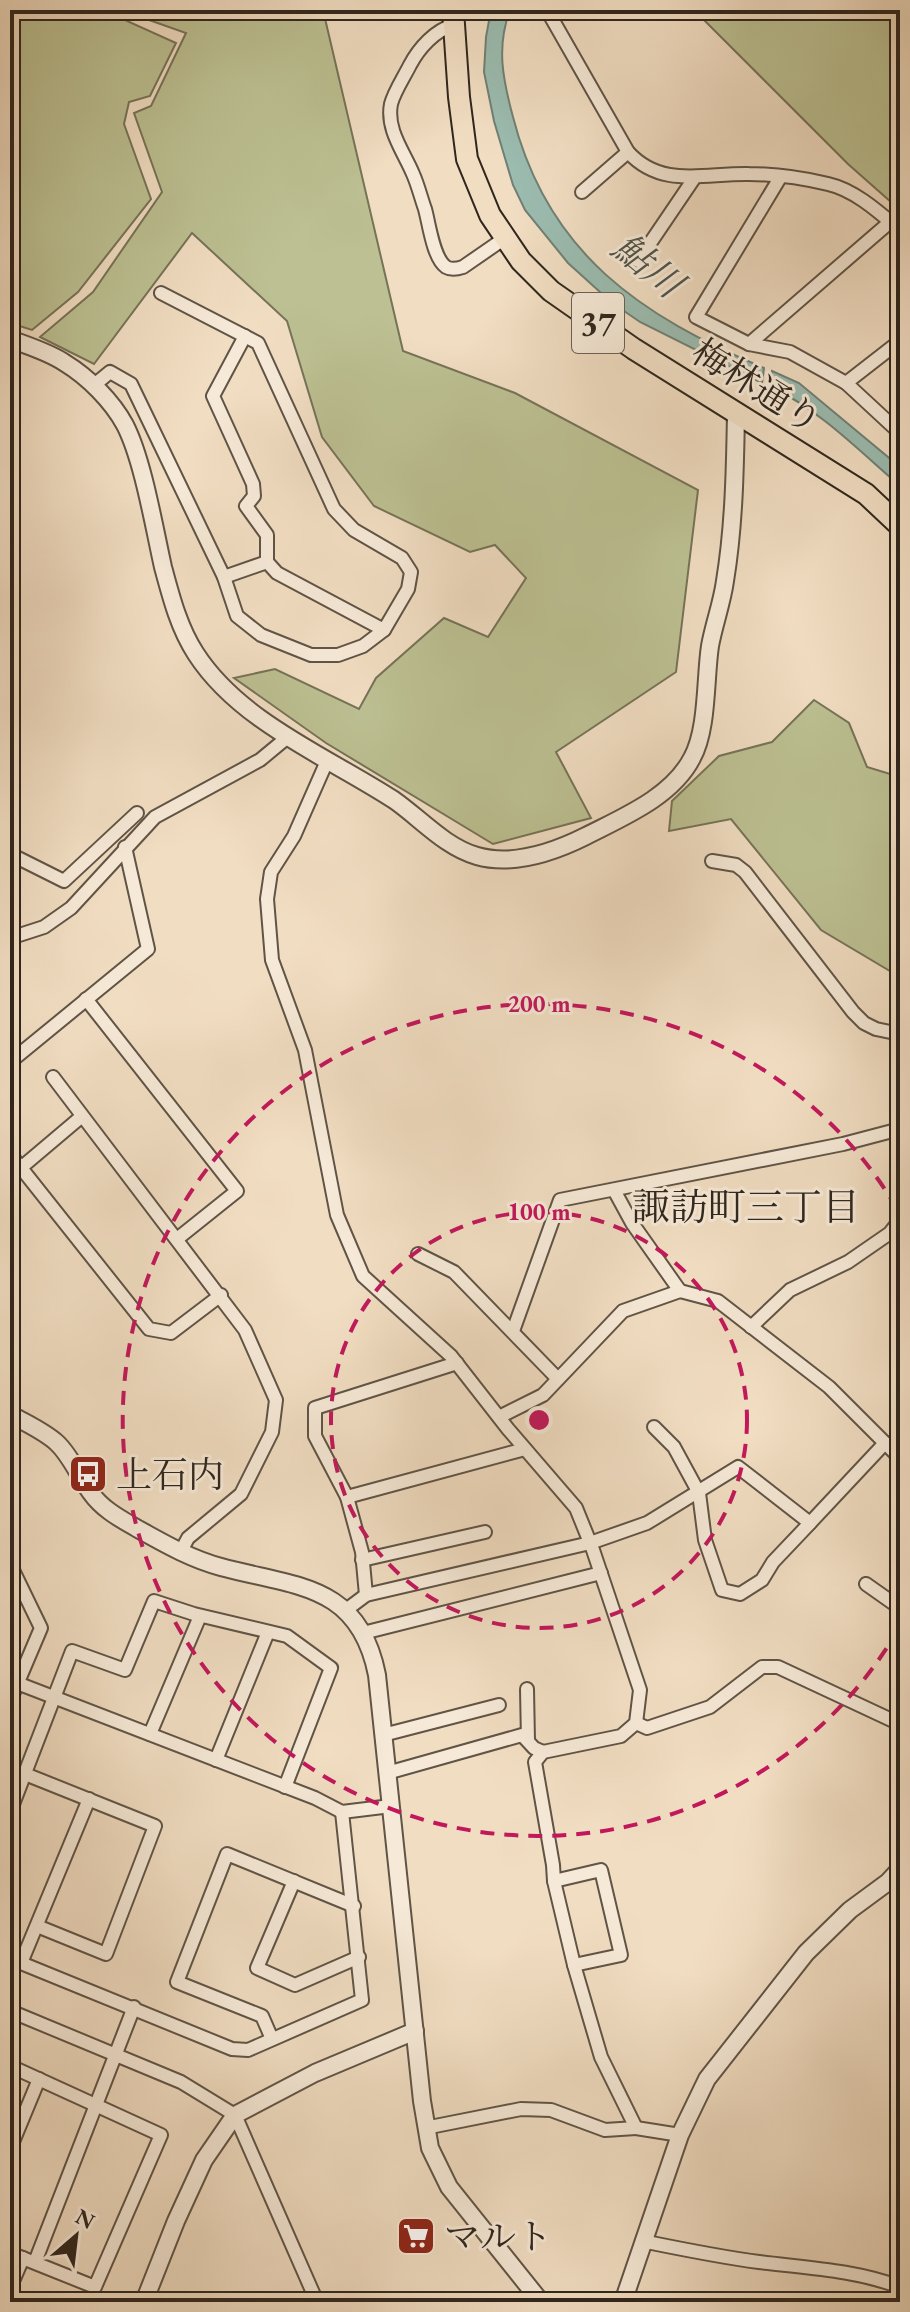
<svg xmlns="http://www.w3.org/2000/svg" width="910" height="2312" viewBox="0 0 910 2312" font-family="'EB Garamond','Noto Serif JP',serif">
<rect width="100%" height="100%" fill="#f1ddc2"/>
<filter id="stains"><feTurbulence type="fractalNoise" baseFrequency=".0025" numOctaves="4"/><feColorMatrix values="0 0 0 0 .2 0 0 0 0 .09 0 0 0 0 .02 0 0 0 .5 -.17"/></filter>
<radialGradient id="worn" r=".72"><stop offset=".6" stop-color="#630" stop-opacity="0"/><stop offset="1" stop-color="#630" stop-opacity=".3"/></radialGradient>
<g fill="#bcc092" stroke="#767358" stroke-width="2">
<polygon points="10,10 130,10 127,21 176,43 150,96 129,102 124,124 151,199 78,292 32,330 10,323"/>
<polygon points="136,10 323,10 403,351 515,393 698,490 676,672 556,752 591,818 493,844 326,743 234,678 275,669 359,709 376,678 444,618 488,637 526,578 495,545 470,552 374,506 322,437 287,321 192,233 94,364 40,337 93,292 162,192 134,113 151,106 186,33 135,15"/>
<polygon points="694,10 900,10 900,210 848,164"/>
<polygon points="814,700 849,723 867,767 900,777 900,977 821,930 731,819 669,831 672,801 719,756 772,742"/>
</g>
<g fill="#9bbcb0" stroke="#708075" stroke-width="2">
<path d="M491,10H510C496,47 503,80 513,117C548,254 641,316 764,368L762,383L640,322L611,302L568,263L525,210L513,185L494,121L484,72L486,37Z"/>
<path d="M772,371L799,383L900,467V486C857,449 822,412 770,386Z"/>
</g>
<g fill="none" stroke-linecap="round" stroke-linejoin="round">
<g stroke="#605446" stroke-width="16">
<g id="minor">
<path d="M547,10L628,152C662,189 704,173 749,174C775,174 803,178 828,184C855,190 880,213 900,230"/>
<path d="M454,25C435,30 419,48 410,65C404,77 394,92 391,104C386,130 404,152 413,174C418,185 421,198 425,209C429,223 433,258 446,267C451,270 457,269 463,267L505,238"/>
<polyline points="781,176 696,317 749,344 890,222"/>
<polyline points="582,192 628,152"/>
<polyline points="638,261 695,177"/>
<polyline points="245,336 213,396 253,484 254,496 246,506 267,535 267,562 277,573 384,630"/>
<polyline points="749,344 790,352 846,383 900,341"/>
<polyline points="846,383 900,433"/>
<polyline points="93,386 110,372 131,384 224,577 237,616 261,635 311,655 338,655 363,646 384,630 408,589 411,572 402,558 354,530 334,509 258,343 161,293"/>
<polyline points="224,577 267,562"/>
<polyline points="327,761 294,836 271,872 267,899 272,960 305,1050 337,1215 363,1276 451,1356 508,1429 576,1508 593,1550 640,1690 636,1723 621,1736 543,1752 535,1762 553,1865 554,1881 574,1965 601,2057 636,2128 680,2135"/>
<polyline points="10,854 64,881 137,813"/>
<polyline points="712,861 736,865 745,872 853,1012 864,1023 876,1029 900,1034"/>
<polyline points="10,938 44,927 71,908 155,817 260,760 289,736"/>
<polyline points="86,999 237,1191 177,1239"/>
<polyline points="10,1062 148,949 125,847"/>
<polyline points="53,1077 245,1330 276,1400 272,1432 241,1494 188,1538 180,1553"/>
<polyline points="10,1154 149,1329 171,1333 221,1295"/>
<polyline points="10,1177 81,1117"/>
<polyline points="614,1190 632,1223 680,1291"/>
<polyline points="418,1254 454,1272 558,1379"/>
<polyline points="751,1327 790,1290 848,1262 890,1233 900,1220"/>
<polyline points="513,1331 560,1200 843,1144 900,1129"/>
<polyline points="457,1363 315,1408 315,1436 347,1497 525,1449"/>
<polyline points="499,1417 543,1395 623,1311 680,1291 718,1301 829,1387 900,1458"/>
<polyline points="654,1427 674,1447 699,1493 705,1540 722,1590 740,1594 762,1580 773,1562 810,1523"/>
<polyline points="347,1497 362,1552 366,1595"/>
<polyline points="362,1560 485,1532"/>
<polyline points="10,1564 41,1628 10,1701"/>
<polyline points="866,1584 900,1608"/>
<polyline points="346,1610 366,1595 590,1543 647,1523 738,1467 810,1523 885,1443"/>
<polyline points="363,1633 601,1573"/>
<polyline points="17,1683 315,1798 342,1812 391,1806"/>
<polyline points="527,1689 528,1741"/>
<polyline points="636,1723 647,1728 710,1707 762,1667 778,1667 900,1724"/>
<polyline points="150,1734 200,1616"/>
<polyline points="383,1735 499,1705"/>
<polyline points="216,1760 268,1632"/>
<polyline points="387,1773 522,1735 534,1748 543,1752"/>
<polyline points="25,1774 155,1826 106,1954 37,1926"/>
<polyline points="10,1812 72,1651 125,1670 154,1601 194,1614 287,1636 331,1668 285,1787"/>
<polyline points="294,1881 257,1968 295,1985 359,1957"/>
<polyline points="554,1881 601,1870 621,1955 574,1965"/>
<polyline points="10,1956 21,1963 232,2049 248,2050 362,2000 342,1812"/>
<polyline points="21,1963 89,1799"/>
<polyline points="10,2011 181,2082 235,2115 317,2302"/>
<polyline points="272,2039 262,2016 177,1982 227,1854 354,1906"/>
<polyline points="10,2066 161,2135 95,2287 10,2253"/>
<polyline points="425,2128 521,2109 551,2110 605,2130 636,2128"/>
<polyline points="10,2149 39,2079"/>
<path d="M642,2241C681,2249 720,2257 759,2262C807,2268 855,2270 900,2287"/>
<polyline points="35,2262 134,2007"/>
<polyline points="10,2288 23,2258"/>
</g>
</g>
<g stroke="#605446" stroke-width="20">
<g id="tertiary">
<path d="M10,339C28,346 49,352 65,363C88,377 112,401 125,425C143,460 154,527 163,567C171,597 179,628 196,654C240,722 328,757 394,800C420,818 445,847 477,856C512,866 554,852 586,836C623,817 672,797 692,758C708,729 705,679 710,646C714,624 722,603 725,581C734,526 735,470 736,414"/>
<path d="M10,1414C25,1423 44,1431 57,1443C71,1456 79,1477 91,1493C103,1510 121,1519 138,1529C165,1544 191,1559 221,1567C295,1587 359,1583 377,1675L422,2101L430,2148L449,2187L541,2302"/>
<polyline points="144,2302 176,2221 204,2160 235,2115 315,2073 415,2031"/>
<polyline points="623,2302 680,2135 707,2079 806,1953 850,1910 888,1882 900,1869"/>
</g>
</g>
<g stroke="#2f261d" stroke-width="24">
<polyline id="primary" points="453,10 459,97 467,159 490,215 521,261 551,291 634,349 866,494 900,526"/>
</g>
<use href="#minor" stroke="#f6e9d7" stroke-width="12"/>
<use href="#tertiary" stroke="#f6e9d7" stroke-width="16"/>
<use href="#primary" stroke="#f1ddc2" stroke-width="20"/>
</g>
<g fill="none" stroke="#c2185b" stroke-width="4" stroke-dasharray="14 10">
<circle cx="539" cy="1420" r="208"/>
<path d="M899 1628A416 416 0 1 1 899 1212"/>
</g>
<defs>
<g id="bus-square" transform="scale(2)"><rect x="-9" y="-9" width="18" height="18" rx="4" fill="#8f2418" stroke="#f6e9d7"/><path d="M-5-6H5V4H4V6H2V4H-2V6H-4V4H-5ZM-3.5-4V0h7V-4ZM-3.5 1.2v1.5H-2V1.2ZM2 1.2v1.5H3.5V1.2Z" fill="#fff"/></g>
<g id="supermarket-square" transform="scale(2)"><rect x="-9" y="-9" width="18" height="18" rx="4" fill="#8f2418" stroke="#f6e9d7"/><path d="M-6-5.5h2.5l.6 2H6L4.5 2H-2.5L-4.4-4H-6ZM-1.5 3.2a1.3 1.3 0 1 0 .1 0ZM3 3.2a1.3 1.3 0 1 0 .1 0Z" fill="#fff"/></g>
</defs>
<g fill-rule="evenodd">
<use href="#bus-square" x="88" y="1474"/>
<use href="#supermarket-square" x="416" y="2236"/>
</g>
<g text-anchor="middle" dominant-baseline="central" stroke-width="6" stroke-linejoin="round" paint-order="stroke">
<rect fill="#f6e9d7" stroke="#6b6055" stroke-width="2" x="572" y="293" width="52" height="60" rx="6"/>
<g font-size="34" font-weight="bold" fill="#2f261d">
<text x="598" y="323">37</text>
</g>
<g font-size="36" fill="#2f261d" stroke="#f6e9d7">
<text transform="translate(757 386) rotate(32)">梅林通り</text>
</g>
<g font-size="36" fill="#2f261d" stroke="#f6e9d7" text-anchor="start">
<text x="116" y="1474">上石内</text>
<text x="444" y="2236">マルト</text>
</g>
<g font-size="38" font-style="italic" fill="#4f5349" stroke="#f6e9d7">
<text transform="translate(648 265) rotate(39)">鮎川</text>
</g>
<g font-size="38" fill="#2f261d" stroke="#f6e9d7">
<text x="746" y="1206">諏訪町三丁目</text>
</g>
</g>
<circle cx="539" cy="1420" r="12" fill="#c2185b" stroke="#f6e9d7" stroke-width="4"/>
<g font-size="24" text-anchor="middle" font-weight="bold" fill="#c2185b" stroke="#f6e9d7" stroke-width="6" stroke-linejoin="round" paint-order="stroke">
<text x="539" y="1012">200 m</text>
<text x="539" y="1220">100 m</text>
</g>
<rect width="910" height="2312" fill="none" stroke="#f1ddc2" stroke-width="40"/>
<rect x="12" y="12" width="886" height="2288" fill="none" stroke="#2f261d" stroke-width="4"/>
<rect x="20" y="20" width="870" height="2272" fill="none" stroke="#2f261d" stroke-width="2"/>
<g transform="translate(76 2236) rotate(28)" stroke="#f6e9d7" stroke-width="6" paint-order="stroke">
<path d="M0-6L14 30L0 20L-14 30Z" fill="#2f261d"/>
<text y="-12" font-size="22" font-weight="bold" text-anchor="middle" fill="#2f261d">N</text>
</g>
<rect width="100%" height="100%" filter="url(#stains)"/>
<rect width="100%" height="100%" fill="url(#worn)"/>
</svg>
